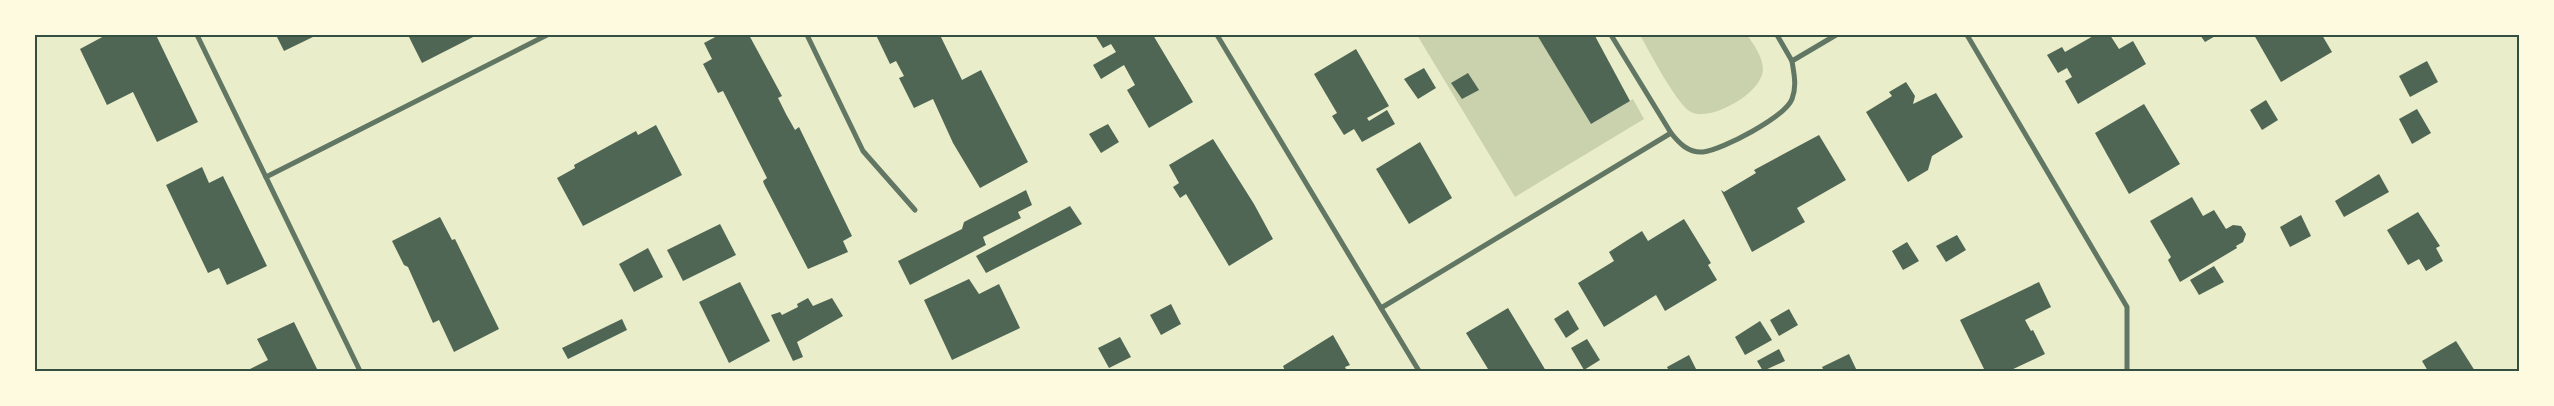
<svg xmlns="http://www.w3.org/2000/svg" width="2554" height="406" viewBox="0 0 2554 406" font-family="'Libre Baskerville',serif">
<rect width="100%" height="100%" fill="#e9edc9"/>
<g fill="#cad2ad">
<polygon points="1417,35 1537,35 1591,124 1633,99 1644,119 1515,197"/>
<path d="M1640,35H1747C1754,45 1763,57 1763,70C1762,93 1711,122 1691,112C1677,105 1649,51 1640,35Z"/>
</g>
<g fill="#4f6655">
<polygon points="106,35 156,35 198,122 157,142 133,92 107,105 80,49"/>
<polygon points="276,35 317,35 284,51"/>
<polygon points="408,35 477,35 422,63"/>
<polygon points="719,35 749,35 782,96 778,98 786,114 795,130 799,127 852,236 843,241 848,252 808,269 764,184 763,181 767,178 723,91 718,93 703,64 712,59 704,43"/>
<polygon points="876,35 940,35 962,80 981,70 1028,162 980,188 953,143 933,99 914,108 899,78 904,76 896,61 890,64"/>
<polygon points="1095,35 1153,35 1193,102 1149,128 1127,90 1135,85 1124,65 1101,79 1093,65 1116,52 1111,44 1103,48"/>
<polygon points="1537,35 1595,36 1630,101 1591,124"/>
<polygon points="2095,35 2110,35 2119,49 2133,41 2146,64 2078,104 2065,81 2072,77 2067,68 2058,73 2047,55 2062,47 2065,52"/>
<polygon points="2200,35 2217,35 2205,42"/>
<polygon points="2254,35 2322,35 2332,52 2281,82"/>
<polygon points="1356,49 1389,106 1367,118 1369,121 1387,110 1395,124 1362,142 1354,129 1344,135 1332,116 1337,113 1314,74"/>
<polygon points="2427,61 2438,82 2410,97 2399,76"/>
<polygon points="1424,68 1436,88 1418,99 1404,79"/>
<polygon points="1468,73 1479,90 1462,99 1451,83"/>
<polygon points="1906,82 1915,96 1913,104 1936,93 1963,137 1932,156 1928,170 1908,182 1866,112 1892,96 1889,92"/>
<polygon points="2266,100 2278,120 2262,130 2250,110"/>
<polygon points="2144,104 2180,164 2129,194 2095,133"/>
<polygon points="2417,109 2431,133 2412,144 2399,119"/>
<polygon points="1108,124 1119,142 1101,153 1089,134"/>
<polygon points="656,125 682,175 583,226 557,178 575,168 574,165 636,131 638,135"/>
<polygon points="1819,135 1846,180 1797,208 1805,222 1752,252 1721,190 1724,192 1756,173 1754,170"/>
<polygon points="1213,139 1254,204 1273,239 1229,266 1186,194 1180,198 1173,187 1179,183 1169,165"/>
<polygon points="1420,142 1452,198 1409,224 1376,169"/>
<polygon points="202,167 209,183 223,176 267,266 227,285 219,268 208,273 166,185"/>
<polygon points="2379,174 2389,192 2344,217 2335,201"/>
<polygon points="1026,190 1032,205 1018,212 1021,218 983,237 986,245 910,285 898,261 962,229 964,222"/>
<polygon points="2192,197 2203,216 2214,210 2226,229 2233,225 2241,226 2246,234 2243,242 2236,246 2237,248 2180,282 2168,260 2171,257 2150,221"/>
<polygon points="1070,206 1082,224 986,273 976,256"/>
<polygon points="2418,212 2440,246 2436,248 2443,261 2426,271 2419,259 2408,265 2387,230"/>
<polygon points="2301,215 2311,236 2290,247 2280,227"/>
<polygon points="440,217 452,240 455,239 499,329 454,352 439,320 433,323 408,267 404,265 392,241"/>
<polygon points="1684,219 1711,263 1708,265 1717,280 1665,311 1656,295 1604,327 1578,283 1614,261 1609,252 1626,241 1642,231 1648,241"/>
<polygon points="720,224 736,255 683,281 667,250"/>
<polygon points="1957,235 1966,250 1946,262 1936,246"/>
<polygon points="1907,242 1919,261 1903,270 1892,251"/>
<polygon points="648,248 663,277 634,292 619,264"/>
<polygon points="2214,266 2224,282 2199,295 2190,280"/>
<polygon points="969,279 979,294 999,284 1020,328 952,360 924,300"/>
<polygon points="740,282 770,341 729,363 699,302"/>
<polygon points="2039,282 2051,307 2025,320 2031,331 2033,330 2045,354 2009,371 1985,371 1960,320"/>
<polygon points="808,298 813,306 832,298 843,316 797,342 803,357 793,361 771,315 780,312 782,315 798,307 797,304"/>
<polygon points="1171,304 1181,324 1161,335 1150,315"/>
<polygon points="1508,308 1540,361 1546,371 1484,371 1488,369 1466,333"/>
<polygon points="1789,309 1798,325 1779,336 1770,320"/>
<polygon points="1568,310 1579,329 1566,338 1554,319"/>
<polygon points="622,319 627,330 568,359 562,348"/>
<polygon points="1760,321 1772,340 1745,355 1735,337"/>
<polygon points="294,322 318,371 246,371 268,360 257,339"/>
<polygon points="1333,335 1350,365 1345,367 1347,371 1285,371 1283,366"/>
<polygon points="1120,337 1131,357 1109,368 1098,348"/>
<polygon points="1587,339 1600,360 1584,370 1571,348"/>
<polygon points="2456,341 2475,371 2428,371 2422,361"/>
<polygon points="1779,349 1785,361 1763,371 1757,361"/>
<polygon points="1849,354 1857,371 1819,371 1823,369 1822,367"/>
<polygon points="1689,355 1697,371 1669,371 1667,367"/>
</g>
<g fill="none" stroke-linecap="round" stroke-linejoin="round">
<g stroke="#617663" stroke-width="5">
<polyline points="197,35 360,371"/>
<polyline points="807,35 863,151 915,210"/>
<polyline points="1217,35 1381,308"/>
<polyline points="1611,35 1671,133"/>
<polyline points="1777,35 1792,61"/>
<polyline points="1967,35 2127,307 2127,371"/>
<polyline points="266,177 547,35"/>
<path d="M1419,371L1381,308L1671,133C1679,143 1688,153 1703,152C1722,150 1785,117 1792,99C1797,86 1794,74 1792,61L1836,35"/>
</g>
</g>
<rect width="2554" height="406" fill="none" stroke="#fefae0" stroke-width="72"/>
<rect x="36" y="36" width="2482" height="334" fill="none" stroke="#344e41" stroke-width="2"/>
</svg>
